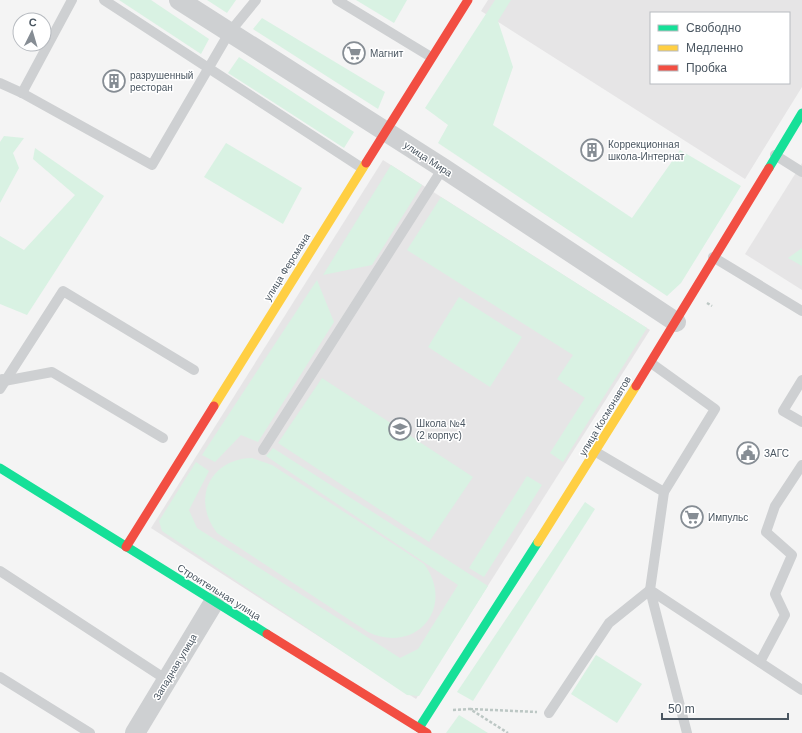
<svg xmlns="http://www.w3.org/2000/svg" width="802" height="733" viewBox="0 0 802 733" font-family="Arial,sans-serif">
<rect width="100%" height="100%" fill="#f4f4f4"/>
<g fill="#e6e5e6" fill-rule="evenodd">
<path d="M488,0H802V87L745,179L481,11ZM651,13H789V83H651Z"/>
<polygon points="383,160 650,330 416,699 151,528"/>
<polygon points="802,163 802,290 745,254"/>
</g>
<g fill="#d9f2e3">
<polygon points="119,0 151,0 209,39 201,54"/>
<polygon points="207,0 236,0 227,13"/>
<polygon points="356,0 407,0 394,23"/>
<polygon points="495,0 511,0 498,21 513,67 493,125 632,218 680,150 741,186 681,283 667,296 438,143 448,125 425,108"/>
<polygon points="262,18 385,92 378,109 253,29"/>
<polygon points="239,57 354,132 344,148 228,73"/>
<polygon points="4,136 24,138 13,153 19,168 0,203 0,142"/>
<polygon points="226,143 302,188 283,224 204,177"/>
<polygon points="35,148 104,196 27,315 0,304 0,236 24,250 75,195 33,159"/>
<polygon points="391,165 422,185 372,265 323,275"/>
<polygon points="441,197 647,328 563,462 550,453 585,398 557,379 573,355 407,250"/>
<polygon points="802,248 802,266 788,258"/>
<polygon points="317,280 334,322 258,442 241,435 215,462 202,455"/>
<polygon points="459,297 522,337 490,387 428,347"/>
<polygon points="322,378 473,477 429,542 278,443"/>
<polygon points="273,448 488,586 419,696 407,695 162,531 159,521 196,462 209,471 189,510 197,528 400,658 418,649 458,585 266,456"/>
<path d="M252,458L272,465L424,564C456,607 416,655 368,632L217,533C191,499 210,459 252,458Z"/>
<polygon points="527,476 542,485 484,577 469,568"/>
<polygon points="585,502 595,509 473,701 457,692"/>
<polygon points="596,655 642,684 617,723 571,694"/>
<polygon points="459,715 488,733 446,733"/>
</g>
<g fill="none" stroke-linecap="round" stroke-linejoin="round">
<g stroke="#bcc7c4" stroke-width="2.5" stroke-dasharray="3 2" stroke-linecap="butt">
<polyline points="707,303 712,306"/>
<polyline points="470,709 537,712"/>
<polyline points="453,710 470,709 508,733"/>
</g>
<g stroke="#ced0d2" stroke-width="10">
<polyline points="104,0 362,168"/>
<polyline points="337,0 431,57"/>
<polyline points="0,83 22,93 152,165 229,33 256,0"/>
<polyline points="22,93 72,0"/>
<polyline points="775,155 802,172"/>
<polyline points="713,257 802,311"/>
<polyline points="651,363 715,409 664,492"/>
<polyline points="2,379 4,381 52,372 163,438"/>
<polyline points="802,380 783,411 802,422"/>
<polyline points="0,389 63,291 194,370"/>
<polyline points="263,450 443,168"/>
<polyline points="596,452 664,492 650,590 802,690"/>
<polyline points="0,571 167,680"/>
<polyline points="760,662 785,615 775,594 792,555 766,532 775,506 802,465"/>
<polyline points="0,677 90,733"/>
<polyline points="549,713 609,623 650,590 687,733"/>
</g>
<g stroke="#ced0d2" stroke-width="20">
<polyline points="179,0 443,168 676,322"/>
<polyline points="135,733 214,602"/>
</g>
<g stroke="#16e098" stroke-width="9">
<polyline points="769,168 802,113"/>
<polyline points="0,468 267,634"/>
<polyline points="419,728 538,542"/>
</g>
<g stroke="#ffcf43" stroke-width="9">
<polyline points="214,406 366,163"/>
<polyline points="538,542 636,386"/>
</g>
<g stroke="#f24e42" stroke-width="9">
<polyline points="366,163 468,0"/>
<polyline points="636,386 769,168"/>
<polyline points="126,547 214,406"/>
<polyline points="267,634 427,733"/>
</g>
</g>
<defs>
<g id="supermarket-ring" transform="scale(1.15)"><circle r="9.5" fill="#fff" stroke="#868d94" stroke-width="1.5"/><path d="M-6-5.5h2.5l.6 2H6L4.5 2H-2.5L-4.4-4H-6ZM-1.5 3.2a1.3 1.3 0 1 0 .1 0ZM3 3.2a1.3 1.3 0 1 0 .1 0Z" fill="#868d94"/></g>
<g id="building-ring" transform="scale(1.15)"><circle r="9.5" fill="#fff" stroke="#868d94" stroke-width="1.5"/><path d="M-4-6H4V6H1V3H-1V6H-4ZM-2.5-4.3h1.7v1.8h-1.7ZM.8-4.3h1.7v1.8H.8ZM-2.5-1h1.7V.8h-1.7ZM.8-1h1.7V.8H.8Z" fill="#868d94"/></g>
<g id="school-ring" transform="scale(1.15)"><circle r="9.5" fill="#fff" stroke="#868d94" stroke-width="1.5"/><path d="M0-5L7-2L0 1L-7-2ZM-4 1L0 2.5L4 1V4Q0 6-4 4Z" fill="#868d94"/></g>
<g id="civic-ring" transform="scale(1.15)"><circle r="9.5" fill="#fff" stroke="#868d94" stroke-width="1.5"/><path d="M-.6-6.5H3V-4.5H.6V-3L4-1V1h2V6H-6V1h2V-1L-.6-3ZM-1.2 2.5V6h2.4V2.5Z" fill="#868d94"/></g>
</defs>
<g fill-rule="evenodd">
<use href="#supermarket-ring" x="354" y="53"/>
<use href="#building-ring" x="114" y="81"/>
<use href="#building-ring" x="592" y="150"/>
<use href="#school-ring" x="400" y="429"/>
<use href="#civic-ring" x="748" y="453"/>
<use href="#supermarket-ring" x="692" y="517"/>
</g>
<g text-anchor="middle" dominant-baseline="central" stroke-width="3" stroke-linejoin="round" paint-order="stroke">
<g font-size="10" fill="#4a5661" stroke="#fff" text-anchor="start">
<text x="370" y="53">Магнит</text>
<text x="130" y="75">разрушенный<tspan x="130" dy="12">ресторан</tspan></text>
<text x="608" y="144">Коррекционная<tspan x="608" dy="12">школа-Интернат</tspan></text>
<text x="416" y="423">Школа №4<tspan x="416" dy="12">(2 корпус)</tspan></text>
<text x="764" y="453">ЗАГС</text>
<text x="708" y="517">Импульс</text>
</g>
<g font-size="10" fill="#4a5661" stroke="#fff">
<text transform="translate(428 159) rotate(33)">улица Мира</text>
<text transform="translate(287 267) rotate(-58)">улица Ферсмана</text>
<text transform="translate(605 416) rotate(-59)">улица Космонавтов</text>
<text transform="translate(219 592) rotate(32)">Строительная улица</text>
<text transform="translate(175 667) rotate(-59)">Западная улица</text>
</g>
</g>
<rect x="650" y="12" width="140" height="72" fill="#ffffff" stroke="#b7bbc0"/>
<rect x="658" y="25" width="20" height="6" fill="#16e098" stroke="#b7bbc0"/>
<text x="686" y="32" font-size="12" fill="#4a5661">Свободно</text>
<rect x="658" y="45" width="20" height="6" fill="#ffcf43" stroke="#b7bbc0"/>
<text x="686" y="52" font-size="12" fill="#4a5661">Медленно</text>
<rect x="658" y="65" width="20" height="6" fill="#f24e42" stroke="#b7bbc0"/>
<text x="686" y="72" font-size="12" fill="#4a5661">Пробка</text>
<g transform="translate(32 32) rotate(5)"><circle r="19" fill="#ffffff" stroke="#b7bbc0"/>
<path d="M0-3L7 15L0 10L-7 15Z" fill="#868d94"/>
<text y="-6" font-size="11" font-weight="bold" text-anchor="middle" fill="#4a5661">С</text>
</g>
<path d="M662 713v6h126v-6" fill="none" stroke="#4a5661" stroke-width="2"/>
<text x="668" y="713" font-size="12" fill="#4a5661" stroke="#ffffff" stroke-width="3" paint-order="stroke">50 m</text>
</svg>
